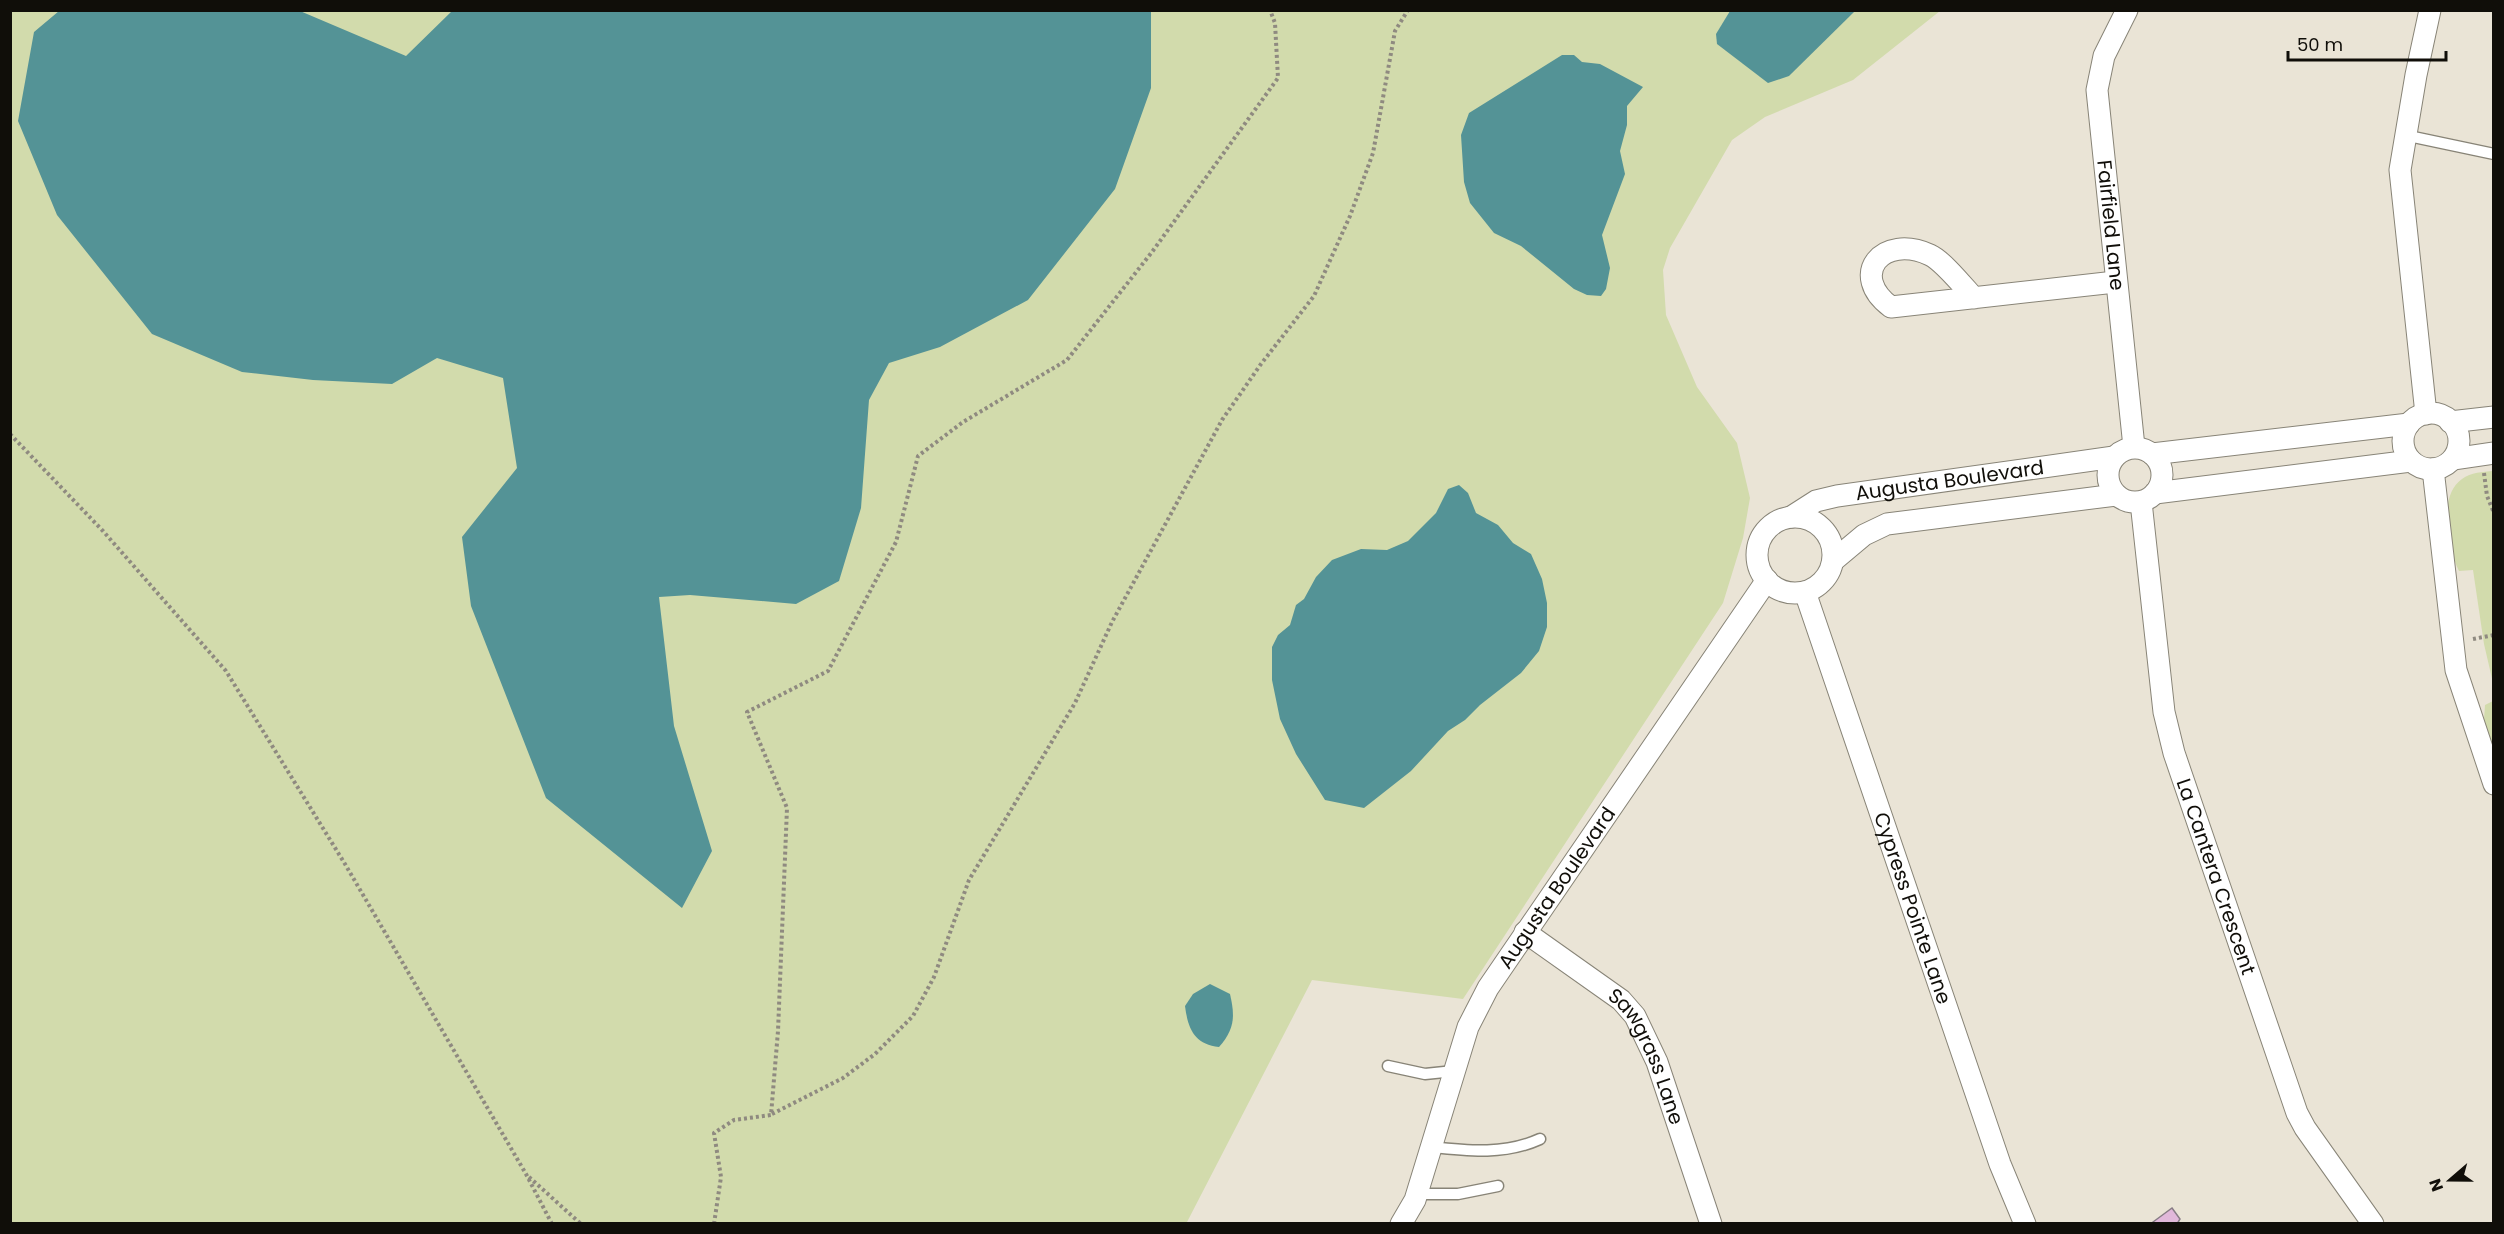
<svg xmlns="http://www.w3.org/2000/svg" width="2504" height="1234" viewBox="0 0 2504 1234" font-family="Poppins,sans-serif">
<rect width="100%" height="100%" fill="#eae4d6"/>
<g fill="#d2dbac">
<polygon points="10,11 1940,11 1853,80 1765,117 1732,140 1670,248 1663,270 1666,315 1697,387 1737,443 1750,498 1743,538 1723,603 1463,999 1312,980 1186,1224 11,1223"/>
<path d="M2493,471V683L2484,644L2473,570L2459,571C2448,549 2437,496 2462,479C2471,472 2483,472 2493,471Z"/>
<polygon points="2493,701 2493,746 2484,720 2485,705"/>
</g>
<g fill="#549396">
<polygon points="59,11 300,11 406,56 452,11 1151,11 1151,88 1115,189 1028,300 940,347 889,363 869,400 861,508 839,581 796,604 690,595 659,597 674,726 712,851 682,908 546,798 471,606 462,537 517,468 503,378 437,358 392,384 313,380 242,372 152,334 57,215 18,121 34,32"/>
<polygon points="1730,11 1855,10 1855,11 1789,76 1768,83 1717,44 1716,34"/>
<polygon points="1562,55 1574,55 1582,62 1600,64 1643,87 1627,106 1627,125 1620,151 1625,174 1602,235 1610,268 1606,289 1601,296 1587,295 1574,289 1521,246 1494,233 1470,203 1464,182 1461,135 1469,113"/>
<polygon points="1459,485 1468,493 1476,513 1498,525 1513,543 1531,554 1542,579 1547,603 1547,627 1539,651 1521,673 1480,705 1465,720 1448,731 1411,771 1364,808 1325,800 1296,754 1280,719 1272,680 1272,647 1278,635 1290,625 1296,605 1304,599 1316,577 1332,560 1361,549 1387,550 1408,541 1436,513 1448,489"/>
<path d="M1210,984L1230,994C1235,1016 1235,1029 1219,1047C1194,1044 1188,1029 1185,1006L1193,994Z"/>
</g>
<polygon fill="#e1b8da" stroke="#877c85" stroke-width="1.5" points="2172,1208 2180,1219 2177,1224 2155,1224 2153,1222"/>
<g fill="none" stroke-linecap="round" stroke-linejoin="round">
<g stroke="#888477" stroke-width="13">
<g id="service">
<polyline points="2404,135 2494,154"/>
<polyline points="1388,1066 1425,1074 1454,1071"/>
<path d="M1431,1147C1469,1151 1505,1155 1540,1139"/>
<polyline points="1417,1194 1458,1194 1498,1186"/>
</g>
</g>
<g stroke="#888477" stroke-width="23">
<g id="minor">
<path id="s1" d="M2127,10L2104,56L2097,90L2134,447"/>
<path d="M1974,298C1963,286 1943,261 1930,255C1882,233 1848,275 1891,307L2115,282"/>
<circle cx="2431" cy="441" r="28"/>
<polyline points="2426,414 2400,170 2416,75 2430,10"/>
<polyline points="2450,422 2494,417"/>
<circle cx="2135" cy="475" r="27"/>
<polyline points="2152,454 2409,424"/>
<polyline points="2453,459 2494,453"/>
<polyline points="2433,469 2456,670 2494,784"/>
<polyline points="2155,493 2411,461"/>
<path id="s2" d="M2141,502L2164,712L2174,753L2297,1113L2305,1128L2373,1224"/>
<path id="s3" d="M1791,517L1816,501L1837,496L2114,457"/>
<circle cx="1795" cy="555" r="38"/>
<polyline points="1833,561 1864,535 1887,524 2116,495"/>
<path id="s4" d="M1805,592L2000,1164L2025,1224"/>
<path id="s5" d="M1525,932L1621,1000L1635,1016L1657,1062L1711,1224"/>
<path id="s6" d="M1401,1224L1415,1200L1468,1027L1488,988L1767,580"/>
</g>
</g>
<g stroke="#8f8a80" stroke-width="4" stroke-dasharray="3 3" stroke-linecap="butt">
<polyline points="10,434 103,531 226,671 345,864 526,1174 552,1224"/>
<polyline points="2484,473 2487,496 2494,513"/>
<polyline points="2473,639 2494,635"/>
<polyline points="772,1114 843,1078 875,1054 913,1016 934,977 969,880 1075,703 1112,622 1222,420 1261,364 1314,296 1350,216 1373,153 1395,31 1408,10"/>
<polyline points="529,1177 581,1224"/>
<polyline points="714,1224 721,1177 714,1133 734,1120 771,1115 778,1031 787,808 747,712 828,671 896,542 918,456 963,422 1067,360 1152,252 1278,78 1275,23 1270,10"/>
</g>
<use href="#service" stroke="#fff" stroke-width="10"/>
<use href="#minor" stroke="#fff" stroke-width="21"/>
</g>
<g text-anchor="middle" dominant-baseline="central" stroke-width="6" stroke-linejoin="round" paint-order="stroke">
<g font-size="20" fill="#100e09" stroke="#eae4d6">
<text stroke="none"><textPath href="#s1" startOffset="222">Fairfield Lane</textPath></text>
<text stroke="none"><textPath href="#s3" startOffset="165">Augusta Boulevard</textPath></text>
<text stroke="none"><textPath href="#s2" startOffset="384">La Cantera Crescent</textPath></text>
<text stroke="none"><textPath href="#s6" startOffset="374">Augusta Boulevard</textPath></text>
<text stroke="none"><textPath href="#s4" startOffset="334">Cypress Pointe Lane</textPath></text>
<text stroke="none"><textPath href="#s5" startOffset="180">Sawgrass Lane</textPath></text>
</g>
</g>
<rect width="2504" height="1234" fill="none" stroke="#100e09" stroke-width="24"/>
<g transform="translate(2450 1180) rotate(250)" stroke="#eae4d6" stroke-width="4.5" paint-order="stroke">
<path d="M0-4.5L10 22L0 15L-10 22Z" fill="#100e09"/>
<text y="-9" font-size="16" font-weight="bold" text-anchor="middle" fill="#100e09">N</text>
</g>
<path d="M2288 51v9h158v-9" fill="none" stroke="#100e09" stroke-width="3"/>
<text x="2297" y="51" font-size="18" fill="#100e09" stroke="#eae4d6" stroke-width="4.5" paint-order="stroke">50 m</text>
</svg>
